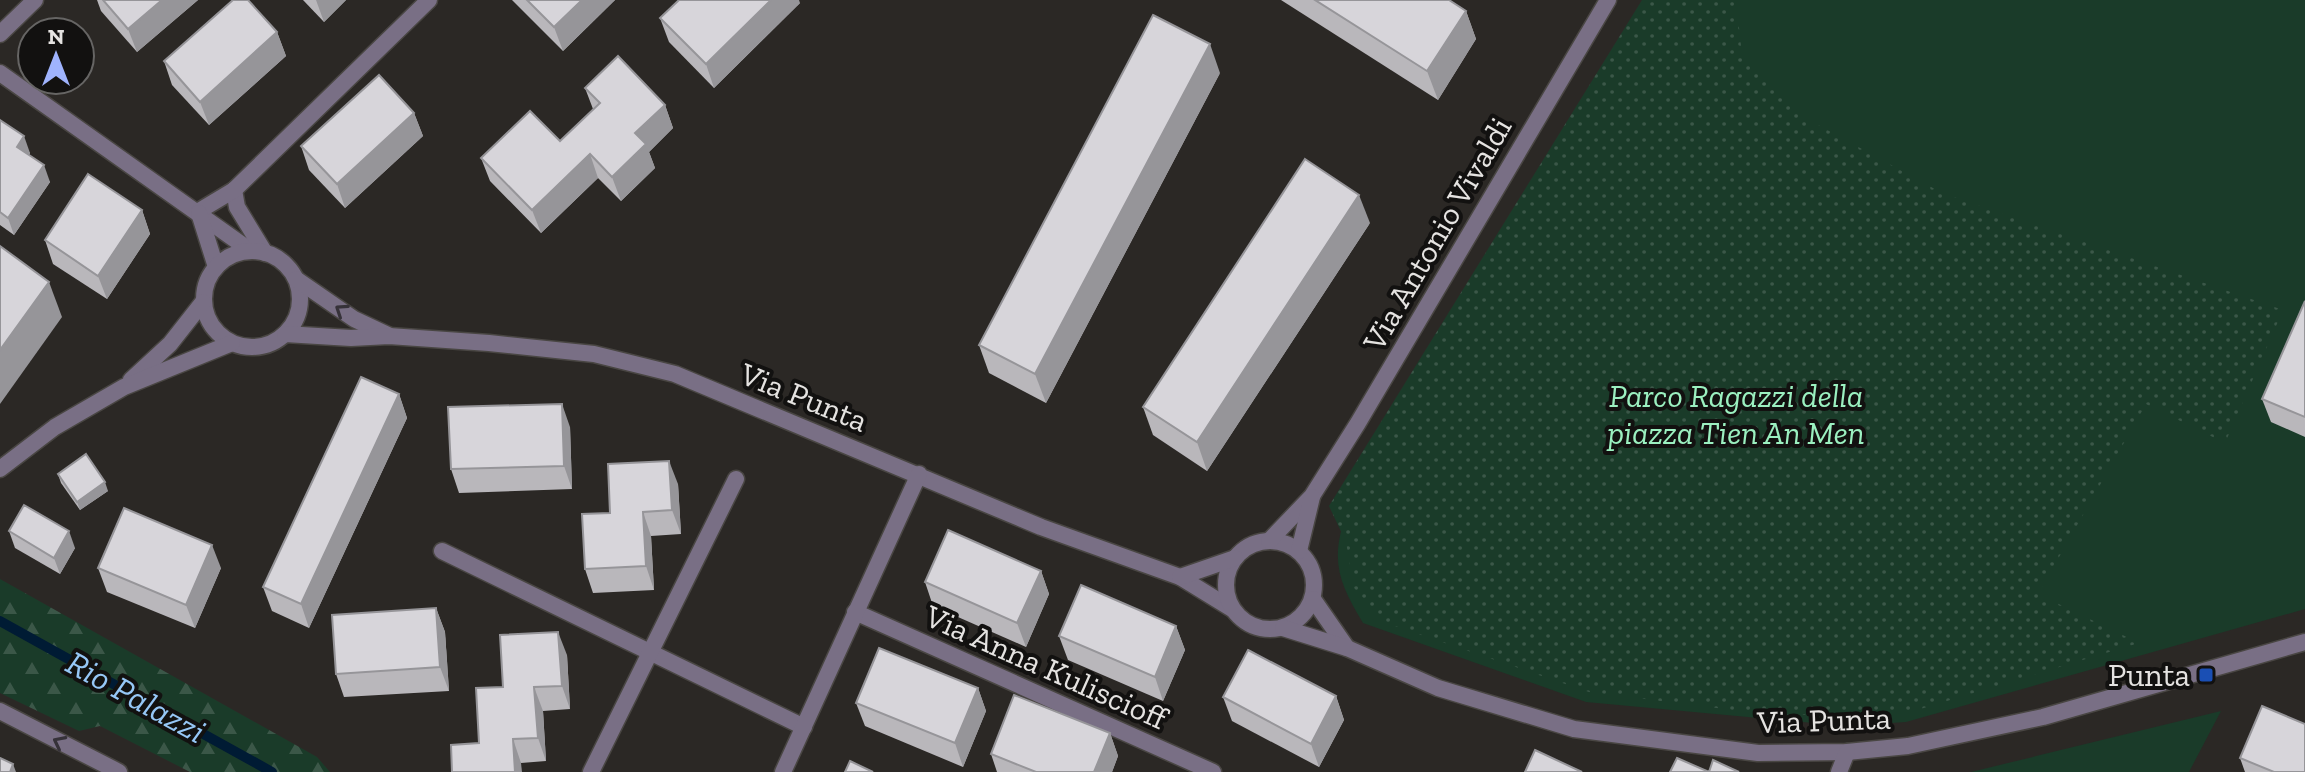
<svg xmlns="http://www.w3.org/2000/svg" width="2305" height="772" viewBox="0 0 2305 772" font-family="'Zilla Slab',serif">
<defs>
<pattern id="forest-firs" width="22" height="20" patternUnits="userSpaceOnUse" patternTransform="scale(2)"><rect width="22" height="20" fill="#1a3b29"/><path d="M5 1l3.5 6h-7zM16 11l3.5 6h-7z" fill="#3b5748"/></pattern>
<pattern id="park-dots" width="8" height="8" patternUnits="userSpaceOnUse" patternTransform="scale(2)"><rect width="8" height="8" fill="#1a3b29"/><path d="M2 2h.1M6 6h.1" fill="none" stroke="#3b5748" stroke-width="1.8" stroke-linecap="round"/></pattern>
</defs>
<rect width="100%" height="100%" fill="#2b2825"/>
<g fill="#1a3b29">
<path d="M1697,0H2305V609L1906,722L1846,726L1586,702L1363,623C1343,590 1331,566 1342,528Z"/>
<polygon points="2221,711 2189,772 1971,772"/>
</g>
<polygon fill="url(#forest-firs)" points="0,579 317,757 330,772 190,772 100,726 79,731 0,693"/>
<polygon fill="url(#park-dots)" points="1642,0 1736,0 1742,55 1800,115 1942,193 2283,310 2225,443 2146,404 2038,594 2139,643 1917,710 1849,716 1765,714 1589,692 1386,623 1354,588 1346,542 1329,506"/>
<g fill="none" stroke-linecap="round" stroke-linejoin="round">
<polyline stroke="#001b34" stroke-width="10" points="0,621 272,772"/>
<g stroke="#494643" stroke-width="19">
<g id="street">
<polyline points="0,34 35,0"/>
<polyline points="0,73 251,251"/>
<polyline points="234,190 237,207 265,253"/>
<polyline points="199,211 234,190 429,0"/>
<polyline points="199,213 216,267"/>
<circle cx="252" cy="299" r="48"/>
<polyline points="296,279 354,319 388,335"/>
<polyline points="285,334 351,338 389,336 489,343 594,354 675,374 1041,527 1180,577 1232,609"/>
<polyline points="131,380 170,344 203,302"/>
<polyline points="0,469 55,427 124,387 232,343"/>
<circle cx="1270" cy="585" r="44"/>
<polyline points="1269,541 1312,496 1358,423 1608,0"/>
<polyline points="442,551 804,727"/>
<polyline points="1299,551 1312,497"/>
<polyline points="1180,577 1235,558"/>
<polyline points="1313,599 1347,648"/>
<polyline points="855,612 1213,772"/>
<polyline points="1283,628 1347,648 1438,688 1574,729 1758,753 1847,752 1908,746 2043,717 2305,642"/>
<polyline points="0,711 119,772"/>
<polyline points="591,772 736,479"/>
<polyline points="783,772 919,474"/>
<polyline points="1839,772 1847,752"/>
</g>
</g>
<use href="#street" stroke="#796f85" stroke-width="16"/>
</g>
<g fill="#b9b7bb">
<polygon points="97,0 198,0 137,52 101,11"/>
<polygon points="303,0 346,0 324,22"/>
<polygon points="512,0 615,0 563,51"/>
<polygon points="1281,0 1449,0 1466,11 1476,39 1438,100"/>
<polygon points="800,3 714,88 669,42 660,18"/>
<polygon points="277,32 286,56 209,125 172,85 164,61"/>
<polygon points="1220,73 1046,403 989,373 979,345"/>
<polygon points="585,88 665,105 673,128 649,152 655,168 621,201 598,178 541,233 490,181 481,158 560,141 593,109"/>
<polygon points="414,113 423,136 345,208 309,170 301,146"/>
<polygon points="0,120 30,153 29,155 50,182 14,235 0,225"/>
<polygon points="142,210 150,234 107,299 53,264 45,240"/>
<polygon points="1370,223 1207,471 1153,435 1143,407"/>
<polygon points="2305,301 2305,437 2271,422 2262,399"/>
<polygon points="399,394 407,418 309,628 272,611 263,587"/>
<polygon points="570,427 572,489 459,493 451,469"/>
<polygon points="58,474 108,491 80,510 61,483"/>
<polygon points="678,484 681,534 651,536 654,590 593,593 585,569 610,513"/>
<polygon points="9,531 75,548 60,574 15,548"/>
<polygon points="98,568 221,568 195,628 107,592"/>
<polygon points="1041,571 1049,594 1026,647 933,606 925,582"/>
<polygon points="436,608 445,632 449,691 344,697 336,674"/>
<polygon points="1176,626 1185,650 1163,701 1068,660 1059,636"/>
<polygon points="567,655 570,709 543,711 546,761 521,763 479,743 503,687"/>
<polygon points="978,688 986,711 963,767 865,726 856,703"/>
<polygon points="1336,696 1344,720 1319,767 1232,721 1223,697"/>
<polygon points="1110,733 1118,756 1112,772 997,772 991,754"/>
<polygon points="2240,758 2305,772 2245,772"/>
</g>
<g fill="#969599">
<polygon points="162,0 198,0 137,52 128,29"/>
<polygon points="316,0 346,0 324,22"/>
<polygon points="582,0 615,0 563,51 554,27"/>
<polygon points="771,0 799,0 800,3 714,88 706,64"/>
<polygon points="1466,11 1476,39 1438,100 1427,71"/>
<polygon points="277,32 286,56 209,125 200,102"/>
<polygon points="1210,44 1220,73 1046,403 1035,374"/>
<polygon points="665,105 673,128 649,152 655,168 621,201 612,177 635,133"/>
<polygon points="414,113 423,136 345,208 337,184"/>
<polygon points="24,136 30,153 23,164 17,147"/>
<polygon points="590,154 598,178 541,233 532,210"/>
<polygon points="44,165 50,182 14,235 8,218"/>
<polygon points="1359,195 1370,223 1207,471 1197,442"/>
<polygon points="142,210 150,234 107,299 98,276"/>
<polygon points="49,282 62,317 0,404 0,350"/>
<polygon points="399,394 407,418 309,628 301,604"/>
<polygon points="562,404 570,427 572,489 564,466"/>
<polygon points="669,461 678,484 681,534 672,510"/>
<polygon points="105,482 108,491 80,510 77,502"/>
<polygon points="643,512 651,536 654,590 646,566"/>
<polygon points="69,531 75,548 60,574 54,558"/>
<polygon points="212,545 221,568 195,628 186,605"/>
<polygon points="1041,571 1049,594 1026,647 1017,623"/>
<polygon points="436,608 445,632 449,691 440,667"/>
<polygon points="1176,626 1185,650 1163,701 1155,677"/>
<polygon points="558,632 567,655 570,709 562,686"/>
<polygon points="534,687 543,711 546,761 538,738"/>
<polygon points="978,688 986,711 963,767 955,743"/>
<polygon points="1336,696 1344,720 1319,767 1311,744"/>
<polygon points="1110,733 1118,756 1112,772 1094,772"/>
<polygon points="513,739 521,763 522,772 515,772"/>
<polygon points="13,764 16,772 10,772"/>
</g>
<g fill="#d7d5da" stroke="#969599" stroke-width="2">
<polygon points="103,0 162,0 128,29"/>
<polygon points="233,0 248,0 277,32 200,102 164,61"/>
<polygon points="527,0 582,0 554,27"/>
<polygon points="679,0 771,0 706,64 660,18"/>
<polygon points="1315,0 1449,0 1466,11 1427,71"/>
<polygon points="1153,15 1210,44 1035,374 979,345"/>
<polygon points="618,56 665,105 635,133 646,144 612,177 590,154 532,210 481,158 530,111 560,141 600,103 585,88"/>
<polygon points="379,75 414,113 337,184 301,146"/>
<polygon points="0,120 24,136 17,147 44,165 8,218 0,212"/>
<polygon points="1305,159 1359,195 1197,442 1143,407"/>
<polygon points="88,174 142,210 98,276 45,240"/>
<polygon points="0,246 49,282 0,350"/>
<polygon points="2305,301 2305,417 2262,399"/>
<polygon points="361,377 399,394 301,604 263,587"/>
<polygon points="562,404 564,466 451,469 448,407"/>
<polygon points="86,454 105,482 77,502 58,474"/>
<polygon points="669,461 672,510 643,512 646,566 585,569 582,514 610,513 608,464"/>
<polygon points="24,505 69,531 54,558 9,531"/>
<polygon points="124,508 212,545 186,605 98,568"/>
<polygon points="948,530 1041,571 1017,623 925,582"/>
<polygon points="1081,585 1176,626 1155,677 1059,636"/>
<polygon points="436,608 440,667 336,674 332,615"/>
<polygon points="558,632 562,686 534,687 538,738 513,739 515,772 452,772 451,745 479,743 476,688 503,687 500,635"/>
<polygon points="879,648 978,688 955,743 856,703"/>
<polygon points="1248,650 1336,696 1311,744 1223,697"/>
<polygon points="1014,695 1110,733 1094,772 1036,772 991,754"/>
<polygon points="2262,706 2305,724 2305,772 2274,772 2240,758"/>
<polygon points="1535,750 1582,772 1525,772"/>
<polygon points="0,758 13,764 10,772 0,772"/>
<polygon points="1677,758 1709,772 1713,760 1739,772 1670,772"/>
<polygon points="850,761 873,772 845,772"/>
</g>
<defs><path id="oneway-chevron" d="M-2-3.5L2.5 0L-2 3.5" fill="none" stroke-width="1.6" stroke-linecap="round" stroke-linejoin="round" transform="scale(2)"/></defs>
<g stroke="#363239">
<use href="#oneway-chevron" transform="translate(341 310) rotate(-146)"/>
<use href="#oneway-chevron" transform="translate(59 742) rotate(-153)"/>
</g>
<rect fill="#1a4fb4" stroke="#121110" stroke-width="3" x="2198" y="667" width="16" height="16" rx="4"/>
<g text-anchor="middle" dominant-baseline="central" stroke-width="8" stroke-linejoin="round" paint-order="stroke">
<g font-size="32" fill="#e5e3e1" stroke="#121110">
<text transform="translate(1437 234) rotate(-60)">Via Antonio Vivaldi</text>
<text transform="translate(804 397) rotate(22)">Via Punta</text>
<text transform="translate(1046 667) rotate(24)">Via Anna Kuliscioff</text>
<text transform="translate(1824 720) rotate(-2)">Via Punta</text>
</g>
<g font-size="32" font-style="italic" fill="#9bf0c0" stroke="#121110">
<text x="1736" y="396">Parco Ragazzi della<tspan x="1736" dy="37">piazza Tien An Men</tspan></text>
</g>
<g font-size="32" fill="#e5e3e1" stroke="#121110" text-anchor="end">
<text x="2190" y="675">Punta</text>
</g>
<g font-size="34" font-style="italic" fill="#96c7f6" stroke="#121110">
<text transform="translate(136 697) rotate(29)">Rio Palazzi</text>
</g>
</g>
<g transform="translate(56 56)"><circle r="38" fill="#121110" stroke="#666564" stroke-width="2"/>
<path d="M0-6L14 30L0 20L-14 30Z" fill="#9fb3fd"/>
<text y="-12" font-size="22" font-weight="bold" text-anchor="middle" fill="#e5e3e1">N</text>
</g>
</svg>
